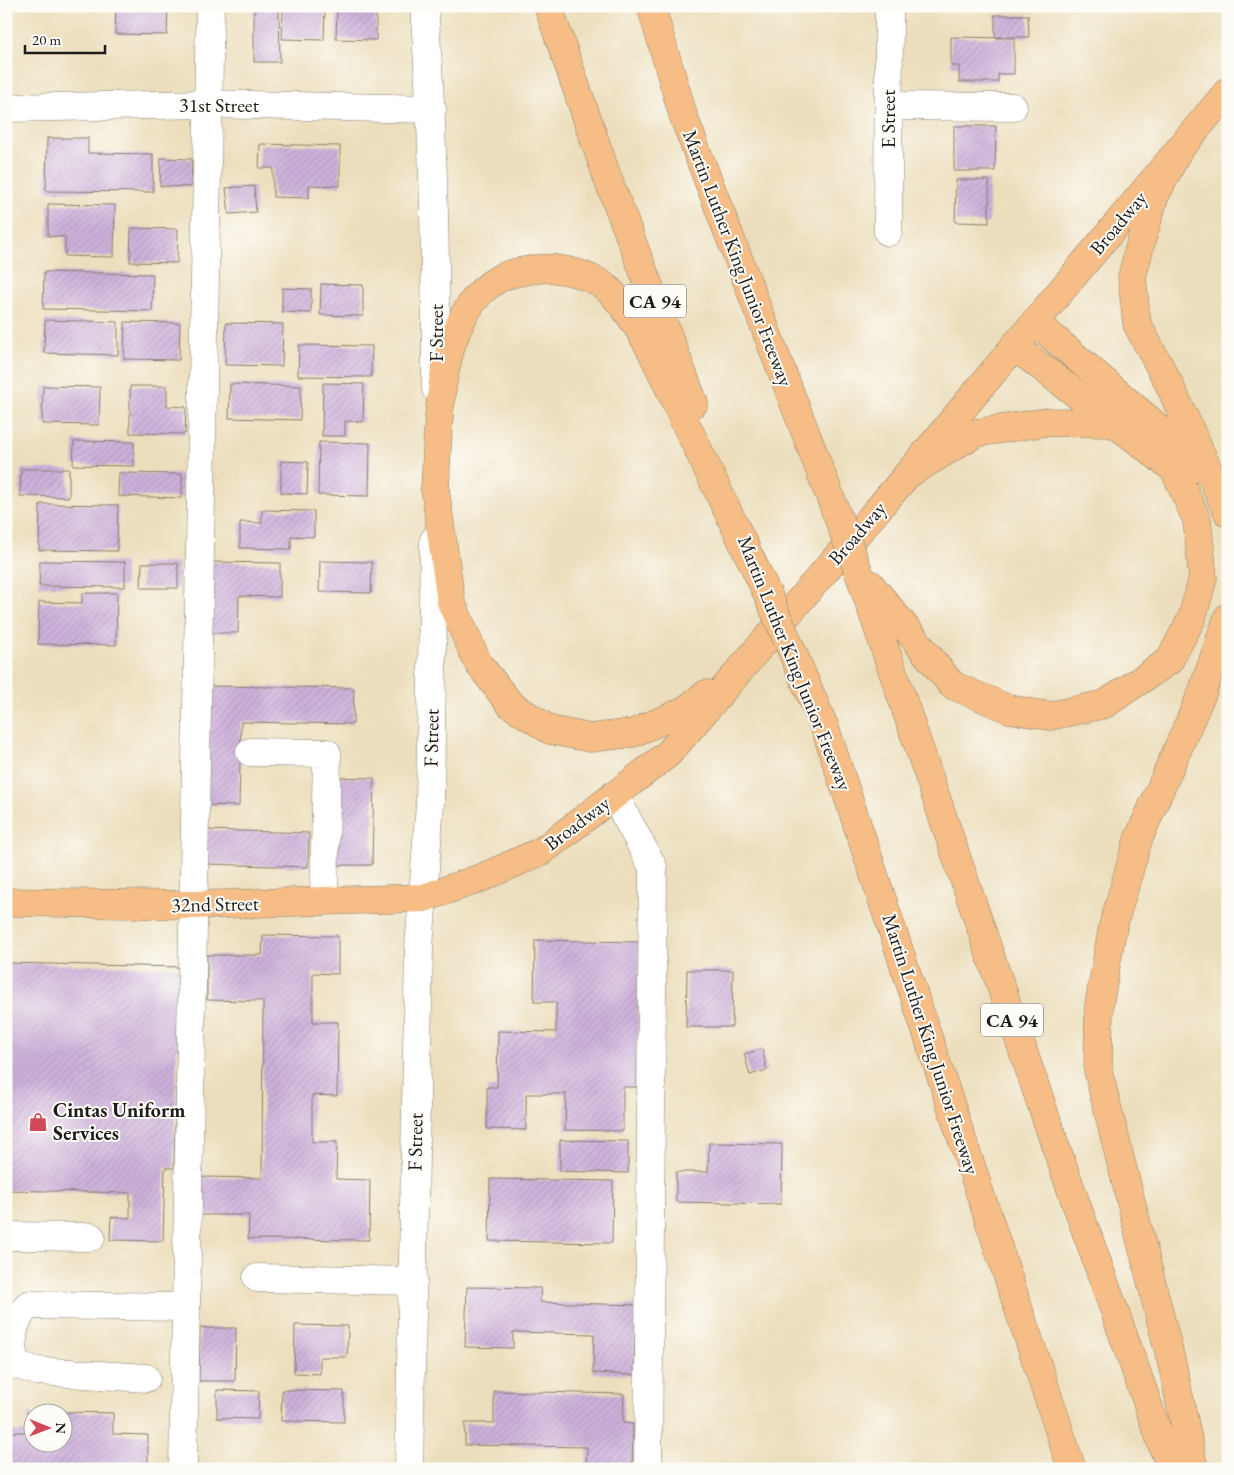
<svg xmlns="http://www.w3.org/2000/svg" width="1234" height="1475" viewBox="0 0 1234 1475" font-family="'EB Garamond',serif">
<defs>
<pattern id="building-hatch" width="6" height="6" patternUnits="userSpaceOnUse" patternTransform="scale(1.25)"><rect width="6" height="6" fill="#ceb1db"/><path d="M-1 1l2-2M0 6l6-6M5 7l2-2" fill="none" stroke="#b098bb"/></pattern>
</defs>
<rect width="100%" height="100%" fill="#fdfcf7"/>
<filter id="ink" filterUnits="userSpaceOnUse"><feTurbulence type="fractalNoise" baseFrequency=".02" numOctaves="2"/><feDisplacementMap in="SourceGraphic" scale="10" xChannelSelector="R" yChannelSelector="G"/><feConvolveMatrix kernelMatrix="1 2 1 2 8 2 1 2 1" color-interpolation-filters="sRGB"/></filter>
<filter id="wash" filterUnits="userSpaceOnUse"><feTurbulence type="fractalNoise" baseFrequency=".0096" numOctaves="4" result="noise"/><feDisplacementMap in="SourceGraphic" scale="20" xChannelSelector="R" yChannelSelector="G"/><feGaussianBlur stdDeviation="1.12" result="paint"/><feColorMatrix in="noise" values="0 0 0 0 0 0 0 0 0 0 0 0 0 0 0 0 0 1.4 0 .05"/><feComposite in="paint" operator="in"/></filter>
<g filter="url(#wash)">
<rect width="100%" height="100%" fill="#ecdebc"/>
<g id="blocks">
<g fill="url(#building-hatch)">
<polygon points="116,6 168,6 167,35 115,34"/>
<polygon points="283,6 325,6 324,40 282,39"/>
<polygon points="337,6 376,6 376,40 336,39"/>
<polygon points="254,9 279,9 280,62 254,62"/>
<polygon points="995,15 1028,15 1029,37 995,37"/>
<polygon points="951,37 1014,38 1014,74 998,74 998,82 959,82 959,66 951,66"/>
<polygon points="954,126 996,126 995,171 954,171"/>
<polygon points="47,138 88,138 88,153 153,154 153,192 46,191"/>
<polygon points="260,144 340,146 340,186 309,185 309,198 273,197 273,168 259,168"/>
<polygon points="161,158 192,159 191,187 160,186"/>
<polygon points="956,180 989,180 989,223 955,222"/>
<polygon points="254,186 256,212 229,214 226,188"/>
<polygon points="48,204 115,205 114,257 65,256 65,237 48,236"/>
<polygon points="131,228 178,229 177,263 130,262"/>
<polygon points="44,272 153,274 152,311 43,309"/>
<polygon points="321,284 363,285 363,316 320,315"/>
<polygon points="282,288 311,289 311,313 282,312"/>
<polygon points="45,320 118,322 118,355 44,353"/>
<polygon points="125,322 180,323 179,360 124,359"/>
<polygon points="226,323 283,324 282,366 225,365"/>
<polygon points="299,345 372,346 371,377 298,376"/>
<polygon points="323,383 364,384 363,422 345,421 345,436 322,436"/>
<polygon points="230,384 301,386 300,420 229,418"/>
<polygon points="43,386 100,387 99,425 42,424"/>
<polygon points="130,386 167,386 167,406 186,407 185,434 130,433"/>
<polygon points="74,441 134,442 134,466 73,465"/>
<polygon points="319,442 370,443 369,496 318,495"/>
<polygon points="281,461 308,462 307,494 281,493"/>
<polygon points="21,469 69,469 69,497 20,496"/>
<polygon points="119,473 182,474 182,498 118,496"/>
<polygon points="40,504 118,505 117,551 39,550"/>
<polygon points="262,510 314,511 314,537 291,536 291,549 240,548 240,522 262,523"/>
<polygon points="40,561 125,562 125,587 39,586"/>
<polygon points="320,561 372,562 371,593 319,592"/>
<polygon points="212,562 280,563 280,597 239,596 238,633 210,633"/>
<polygon points="142,563 178,563 178,588 141,588"/>
<polygon points="82,593 117,593 116,645 38,644 39,602 82,603"/>
<polygon points="208,686 354,688 353,724 241,722 239,806 206,805"/>
<polygon points="333,777 374,778 372,865 332,865"/>
<polygon points="207,830 309,833 308,867 206,864"/>
<polygon points="263,935 338,936 338,974 313,973 313,1022 338,1022 337,1096 312,1095 312,1142 337,1142 336,1179 370,1180 369,1240 248,1239 249,1215 201,1215 201,1177 262,1178 263,1001 207,1000 207,955 262,955"/>
<polygon points="535,940 639,942 637,1087 623,1087 623,1131 565,1130 566,1094 526,1094 526,1130 487,1129 487,1087 497,1087 498,1031 556,1032 556,1002 534,1002"/>
<polygon points="6,963 179,967 174,1168 165,1168 163,1241 110,1240 111,1217 130,1218 130,1193 6,1190"/>
<polygon points="687,970 733,970 732,1027 686,1027"/>
<polygon points="762,1049 767,1070 750,1075 744,1054"/>
<polygon points="560,1140 628,1141 628,1173 560,1171"/>
<polygon points="709,1143 782,1144 781,1204 676,1202 676,1172 708,1172"/>
<polygon points="490,1179 613,1181 612,1243 489,1241"/>
<polygon points="467,1287 541,1288 540,1302 636,1305 634,1375 593,1373 594,1334 513,1332 513,1348 465,1347"/>
<polygon points="295,1325 348,1326 347,1357 320,1357 320,1374 294,1373"/>
<polygon points="200,1328 236,1328 235,1381 199,1381"/>
<polygon points="217,1390 259,1391 258,1419 217,1418"/>
<polygon points="282,1390 344,1391 344,1422 281,1421"/>
<polygon points="494,1391 624,1394 623,1423 633,1424 632,1469 586,1469 587,1447 465,1445 465,1423 494,1423"/>
<polygon points="28,1412 32,1412 32,1442 62,1442 62,1412 113,1413 113,1434 148,1435 148,1469 6,1469 6,1432 28,1432"/>
<polygon points="734,1466 771,1467 771,1469 734,1469"/>
</g>
</g>
</g>
<g filter="url(#ink)">
<use href="#blocks" fill-opacity="0" stroke="#847d6c" stroke-width="1"/>
<g fill="none" stroke-linecap="round" stroke-linejoin="round">
<g stroke="#847d6c" stroke-width="29">
<g id="minor">
<path d="M424,6C434,134 436,261 436,389"/>
<polyline points="889,106 1013,107"/>
<polyline points="6,108 206,104 432,109"/>
<polyline points="888,232 889,6"/>
<polyline points="250,752 327,753 324,901"/>
<polyline points="614,795 653,867 648,1469"/>
<polyline points="6,1236 91,1237"/>
<polyline points="257,1278 413,1281"/>
<path d="M146,1378L37,1371L14,1364C12,1337 10,1326 28,1305L186,1307"/>
<polyline points="183,1469 210,6"/>
<polyline points="409,1469 419,948 430,803 434,540"/>
</g>
</g>
<g stroke="#847d6c" stroke-width="29">
<g id="major">
<polyline points="435,489 451,602 478,663 510,704 550,730 590,738 633,733 684,711 706,694"/>
<polyline points="6,902 192,905 424,898 481,878 542,851 668,754 908,474 1228,91"/>
</g>
</g>
<g stroke="#847d6c" stroke-width="29">
<g id="highway">
<polyline points="548,6 609,182 694,403"/>
<polyline points="651,6 684,118 826,486"/>
<polyline points="1179,149 1154,198 1142,238 1132,277 1137,324 1169,384 1228,513"/>
<polyline points="1035,322 1183,449 1201,469"/>
<polyline points="908,474 976,433 1046,422 1111,423"/>
<path d="M435,489C439,426 435,313 500,278C511,272 525,271 537,269C561,266 597,276 613,294C644,328 663,375 682,416C710,475 739,534 767,593"/>
<polyline points="858,570 1057,1150 1171,1469"/>
<polyline points="870,584 952,685 1009,709 1050,716 1105,704 1169,661 1192,618 1203,578 1197,520 1174,469 1014,346"/>
<polyline points="825,728 1072,1469"/>
<polyline points="1194,1469 1173,1368 1098,1071 1099,1005 1113,926 1138,840 1202,693 1228,617"/>
</g>
</g>
<use href="#minor" stroke="#fff" stroke-width="28"/>
<use href="#major" stroke="#f6be86" stroke-width="28"/>
<use href="#highway" stroke="#f6be86" stroke-width="28"/>
<g stroke="#847d6c" stroke-width="29" stroke-linecap="butt">
<g id="highway-bridge">
<polyline points="826,486 858,570"/>
<polyline points="767,593 825,728"/>
</g>
</g>
<use href="#highway-bridge" stroke="#f6be86" stroke-width="28"/>
</g>
</g>
<defs>
<g id="shop-bare" transform="scale(1.5)"><path d="M-5-2.5h2.3a2.7 3.5 0 0 1 5.4 0H5L5.5 6h-11ZM-1.5-2.5h3a1.5 2.3 0 0 0-3 0Z" fill="#d1495b" stroke="#fdfcf7" stroke-width="2.5" paint-order="stroke"/></g>
</defs>
<g fill-rule="evenodd">
<use href="#shop-bare" x="38" y="1122"/>
</g>
<g text-anchor="middle" dominant-baseline="central" stroke-width="4" stroke-linejoin="round" paint-order="stroke">
<g fill="#fdfcf7" stroke="#605f5e" stroke-width="1">
<rect x="624" y="284.5" width="62" height="33" rx="4"/>
<rect x="981" y="1003.5" width="62" height="33" rx="4"/>
</g>
<g font-size="19" font-weight="bold" fill="#1c1c1c">
<text x="655" y="301">CA 94</text>
<text x="1012" y="1020">CA 94</text>
</g>
<g font-size="20" fill="#1c1c1c" stroke="#fdfcf7">
<text x="219" y="105">31st Street</text>
<text transform="translate(888 119) rotate(-90)">E Street</text>
<text transform="translate(1118 223) rotate(-50)">Broadway</text>
<text transform="translate(738 258) rotate(69)">Martin Luther King Junior Freeway</text>
<text transform="translate(436 333) rotate(-90)">F Street</text>
<text transform="translate(857 533) rotate(-49)">Broadway</text>
<text transform="translate(795 663) rotate(68)">Martin Luther King Junior Freeway</text>
<text transform="translate(431 738) rotate(-89)">F Street</text>
<text transform="translate(577 823) rotate(-37)">Broadway</text>
<text transform="translate(215 904) rotate(-1)">32nd Street</text>
<text transform="translate(931 1044) rotate(72)">Martin Luther King Junior Freeway</text>
<text transform="translate(415 1142) rotate(-89)">F Street</text>
</g>
<g font-size="20" font-weight="bold" fill="#1c1c1c" stroke="#fdfcf7" text-anchor="start">
<text x="53" y="1110">Cintas Uniform<tspan x="53" dy="23">Services</tspan></text>
</g>
</g>
<rect width="1234" height="1475" fill="none" stroke="#fdfcf7" stroke-width="25"/>
<g transform="translate(48 1428) rotate(91)"><circle r="24" fill="#fdfcf7" stroke="#a3a29f"/>
<path d="M0-4L9 19L0 12L-9 19Z" fill="#d1495b"/>
<text y="-8" font-size="14" font-weight="bold" text-anchor="middle" fill="#1c1c1c">N</text>
</g>
<path d="M25 45v8h80v-8" fill="none" stroke="#1c1c1c" stroke-width="2.5"/>
<text x="32" y="45" font-size="15" fill="#1c1c1c" stroke="#fdfcf7" stroke-width="4" paint-order="stroke">20 m</text>
</svg>
